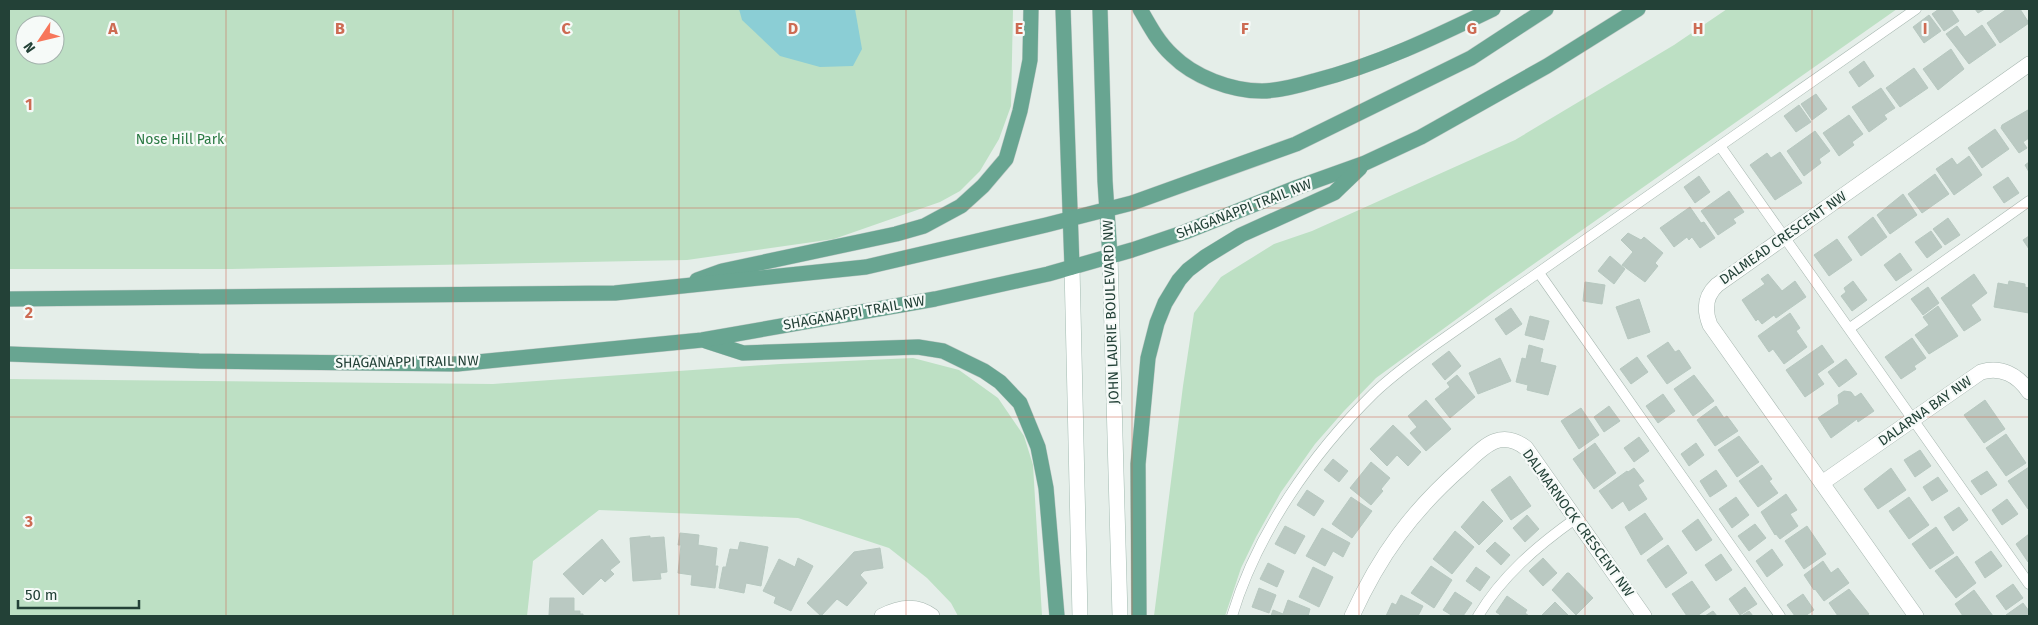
<svg xmlns="http://www.w3.org/2000/svg" width="2038" height="625" viewBox="0 0 2038 625" font-family="'Fira Sans',sans-serif">
<rect width="100%" height="100%" fill="#e5eee9"/>
<g fill="#bde0c4" fill-rule="evenodd">
<path d="M9,9H1013L1011,106L999,139L980,171L960,191L940,202L834,239L687,260L231,269H9ZM25,25H55V55H25Z"/>
<polygon points="1727,9 1897,9 1491,294 1376,378 1344,411 1315,444 1281,492 1256,537 1241,568 1225,616 1154,616 1183,386 1194,313 1221,277 1274,244 1312,231 1515,140 1674,45"/>
<polygon points="913,358 959,370 998,398 1024,436 1033,465 1042,616 958,616 951,603 927,578 889,548 798,518 599,510 533,561 527,616 9,616 9,379 493,384 780,364"/>
</g>
<polygon fill="#8bced5" points="739,9 855,9 862,49 853,66 820,67 780,56 742,20"/>
<g fill="#bac9c2" stroke="#b7c8c0">
<polygon points="1939,9 1951,9 1959,21 1944,31 1932,14"/>
<polygon points="1975,9 1985,9 1978,13"/>
<polygon points="2007,9 2020,9 2029,23 2000,43 1987,23"/>
<polygon points="1929,15 1941,31 1924,43 1913,27"/>
<polygon points="1982,25 1996,45 1969,64 1946,34 1957,26 1965,37"/>
<polygon points="1951,49 1964,69 1938,90 1923,69"/>
<polygon points="1864,61 1874,76 1859,87 1849,72"/>
<polygon points="1914,68 1928,88 1900,107 1886,88"/>
<polygon points="1881,88 1895,108 1884,115 1887,119 1869,132 1852,107"/>
<polygon points="1816,94 1827,109 1812,120 1801,104"/>
<polygon points="1799,105 1811,122 1796,132 1784,116"/>
<polygon points="2028,110 2029,112 2029,138 2023,142 2027,148 2019,153 2001,128 2002,125"/>
<polygon points="1849,115 1863,134 1852,142 1854,145 1839,156 1823,133"/>
<polygon points="1995,129 2009,149 1982,168 1968,148"/>
<polygon points="1815,131 1830,151 1819,159 1821,163 1804,176 1787,151"/>
<polygon points="1780,152 1802,183 1775,200 1750,165 1767,153 1771,158"/>
<polygon points="1969,156 1982,175 1954,195 1936,169 1952,158 1957,165"/>
<polygon points="2029,162 2029,172 2025,165"/>
<polygon points="1935,174 1949,194 1922,213 1908,194"/>
<polygon points="1699,176 1710,192 1695,203 1684,187"/>
<polygon points="2008,177 2019,193 2004,203 1993,187"/>
<polygon points="1729,191 1744,212 1733,219 1736,223 1718,235 1701,211"/>
<polygon points="1903,194 1917,215 1890,234 1877,215"/>
<polygon points="1690,207 1701,223 1704,222 1715,238 1700,248 1692,237 1689,240 1687,237 1674,247 1660,228"/>
<polygon points="1873,217 1887,237 1861,256 1848,237"/>
<polygon points="1948,218 1960,235 1945,245 1933,229"/>
<polygon points="1931,231 1942,247 1927,258 1915,242"/>
<polygon points="1628,233 1641,240 1644,237 1663,253 1655,263 1658,266 1645,282 1622,265 1633,252 1621,240"/>
<polygon points="2029,236 2029,249 2023,240"/>
<polygon points="1837,239 1852,260 1829,276 1814,255"/>
<polygon points="1900,253 1912,270 1896,281 1884,265"/>
<polygon points="1610,256 1625,269 1614,284 1598,271"/>
<polygon points="1768,274 1782,291 1795,281 1806,297 1776,318 1774,315 1762,324 1758,319 1756,321 1742,300 1765,284 1761,279"/>
<polygon points="1974,274 1987,293 1971,305 1981,320 1964,331 1941,298"/>
<polygon points="1853,281 1867,300 1852,311 1841,296 1846,292 1844,288"/>
<polygon points="2009,281 2025,284 2025,287 2029,288 2029,313 1994,307 1998,283 2008,285"/>
<polygon points="1585,282 1605,285 1602,304 1583,301"/>
<polygon points="1928,287 1939,303 1923,315 1911,299"/>
<polygon points="1639,299 1650,332 1628,339 1616,307"/>
<polygon points="1938,306 1958,336 1929,354 1915,335 1929,325 1923,317"/>
<polygon points="1511,308 1522,324 1506,335 1495,319"/>
<polygon points="1790,313 1800,328 1796,331 1807,347 1784,364 1773,349 1769,352 1758,336"/>
<polygon points="1530,316 1549,321 1544,340 1525,335"/>
<polygon points="1912,338 1926,358 1914,366 1916,369 1901,379 1885,357"/>
<polygon points="1668,342 1675,352 1679,350 1691,368 1667,384 1647,356"/>
<polygon points="1529,345 1543,349 1540,362 1556,366 1548,395 1527,390 1528,385 1516,382 1522,358 1526,359"/>
<polygon points="1822,345 1834,362 1817,374 1824,384 1805,397 1786,370"/>
<polygon points="1449,351 1461,366 1445,380 1432,364"/>
<polygon points="1637,357 1648,372 1631,384 1620,369"/>
<polygon points="1500,358 1511,381 1478,394 1469,373"/>
<polygon points="1846,359 1857,374 1839,387 1828,372"/>
<polygon points="1457,375 1475,397 1450,418 1435,399 1450,387 1447,383"/>
<polygon points="1694,375 1714,401 1693,416 1674,389"/>
<polygon points="1844,391 1851,392 1855,397 1861,393 1874,411 1858,422 1857,419 1831,438 1818,418 1839,404 1838,395"/>
<polygon points="1663,394 1675,411 1658,423 1646,406"/>
<polygon points="1426,400 1451,429 1426,451 1410,433 1417,427 1408,416"/>
<polygon points="1985,400 2005,429 1984,443 1964,415"/>
<polygon points="1609,406 1620,421 1604,432 1594,417"/>
<polygon points="1716,406 1724,418 1727,416 1738,431 1715,446 1697,420"/>
<polygon points="1581,408 1599,435 1579,449 1561,421"/>
<polygon points="1393,425 1421,452 1408,466 1397,455 1387,466 1370,449"/>
<polygon points="2006,434 2026,463 2006,476 1986,448"/>
<polygon points="1739,436 1759,462 1737,477 1718,450"/>
<polygon points="1639,437 1649,451 1634,462 1624,448"/>
<polygon points="1595,443 1616,473 1594,489 1573,459"/>
<polygon points="1696,443 1704,455 1689,466 1681,454"/>
<polygon points="1920,450 1931,466 1915,477 1904,460"/>
<polygon points="1333,459 1348,471 1339,482 1324,470"/>
<polygon points="1371,462 1390,478 1381,489 1383,491 1371,505 1350,488"/>
<polygon points="1762,465 1772,479 1769,481 1778,493 1758,507 1739,481"/>
<polygon points="2029,467 2029,508 2028,509 2008,481"/>
<polygon points="1634,468 1644,481 1638,485 1647,499 1629,511 1623,501 1612,509 1599,491 1627,471 1628,472"/>
<polygon points="1891,468 1906,490 1878,509 1864,489"/>
<polygon points="1716,470 1727,486 1710,497 1700,481"/>
<polygon points="1987,471 1997,485 1981,495 1971,481"/>
<polygon points="1510,476 1531,506 1511,520 1491,490"/>
<polygon points="1938,477 1948,491 1932,501 1923,487"/>
<polygon points="1307,490 1324,501 1314,516 1297,505"/>
<polygon points="1786,494 1797,510 1790,514 1798,526 1780,539 1776,534 1775,535 1761,512"/>
<polygon points="1351,497 1372,511 1352,538 1332,524"/>
<polygon points="1736,497 1749,515 1732,528 1719,509"/>
<polygon points="1909,497 1929,525 1909,539 1889,511"/>
<polygon points="2007,499 2018,514 2002,525 1992,510"/>
<polygon points="1483,501 1503,521 1479,545 1461,527"/>
<polygon points="1959,507 1968,520 1953,531 1944,517"/>
<polygon points="1645,513 1663,539 1641,555 1625,527"/>
<polygon points="1527,515 1539,529 1525,542 1513,528"/>
<polygon points="1698,519 1712,540 1696,551 1682,531"/>
<polygon points="1755,524 1766,538 1749,551 1738,536"/>
<polygon points="1285,526 1305,536 1295,554 1275,544"/>
<polygon points="1807,526 1826,554 1804,569 1785,541"/>
<polygon points="1936,527 1954,553 1930,569 1912,544"/>
<polygon points="1322,528 1350,543 1343,557 1333,551 1325,566 1306,556"/>
<polygon points="1455,531 1474,547 1452,574 1433,559"/>
<polygon points="680,533 699,535 698,545 717,548 715,566 718,566 715,588 691,585 692,575 678,573 681,545 678,545"/>
<polygon points="2029,534 2029,561 2028,562 2016,544"/>
<polygon points="650,536 650,538 664,537 667,572 660,573 661,579 633,581 630,538"/>
<polygon points="602,539 620,562 610,570 614,574 605,582 601,578 583,595 563,574"/>
<polygon points="740,542 768,547 761,586 746,583 744,593 719,588 723,567 726,567 730,549 738,550"/>
<polygon points="1495,542 1510,555 1501,565 1486,551"/>
<polygon points="1668,545 1687,573 1666,588 1647,560"/>
<polygon points="880,548 883,568 864,571 860,575 867,583 847,606 837,599 821,616 807,603 854,552"/>
<polygon points="1772,549 1783,565 1767,577 1756,561"/>
<polygon points="1991,551 2002,566 1985,578 1975,562"/>
<polygon points="1721,554 1732,570 1716,581 1705,565"/>
<polygon points="1957,556 1976,583 1956,598 1935,571"/>
<polygon points="798,558 813,566 791,611 774,603 776,597 763,591 779,559 795,567"/>
<polygon points="1543,558 1557,573 1543,586 1529,571"/>
<polygon points="1823,561 1831,573 1838,568 1849,583 1824,601 1815,589 1814,590 1804,575"/>
<polygon points="1268,563 1284,571 1277,587 1260,579"/>
<polygon points="1431,566 1452,580 1434,608 1411,593"/>
<polygon points="1313,567 1333,577 1319,607 1299,597"/>
<polygon points="1476,567 1490,577 1480,591 1466,581"/>
<polygon points="1567,573 1569,573 1593,598 1576,615 1552,590"/>
<polygon points="1692,581 1710,607 1697,616 1687,616 1672,594"/>
<polygon points="2013,584 2023,598 2006,610 1996,596"/>
<polygon points="1745,587 1757,604 1740,615 1729,599"/>
<polygon points="1259,588 1276,595 1269,613 1252,607"/>
<polygon points="1849,589 1869,614 1866,616 1838,616 1829,603"/>
<polygon points="1974,590 1993,616 1963,616 1955,604"/>
<polygon points="1455,592 1472,603 1463,616 1453,616 1443,610"/>
<polygon points="1803,594 1814,610 1805,616 1795,616 1787,605"/>
<polygon points="1401,595 1423,606 1418,616 1386,616 1392,603 1396,605"/>
<polygon points="1507,596 1527,610 1525,613 1529,616 1502,616 1496,612"/>
<polygon points="550,598 574,598 574,611 580,611 580,614 583,614 583,616 548,616 549,615"/>
<polygon points="1288,600 1310,609 1308,616 1271,616 1273,610 1283,614"/>
<polygon points="1555,602 1569,616 1541,616"/>
<polygon points="2023,603 2029,611 2029,616 2007,616 2006,615"/>
<polygon points="1713,611 1717,616 1705,616"/>
<polygon points="1749,611 1753,616 1741,616"/>
</g>
<g fill="none" stroke-linecap="round" stroke-linejoin="round">
<g stroke="#a7b7b0" stroke-width="11">
<g id="lane">
<polyline points="1720,146 2029,584"/>
<polyline points="1539,273 1780,616"/>
<polyline points="1850,328 2029,201"/>
<path d="M1232,616C1257,533 1312,454 1374,393C1393,375 1415,359 1436,344L1916,9"/>
<path d="M1478,616C1502,576 1537,546 1575,519"/>
</g>
</g>
<g stroke="#a7b7b0" stroke-width="16">
<g id="street">
<path d="M1822,483L1981,372C2001,366 2018,375 2029,392"/>
<path d="M882,616C899,607 916,604 932,616"/>
<path d="M1352,616C1380,555 1411,512 1462,467C1482,449 1499,427 1526,448L1644,616"/>
<path d="M1916,616L1710,325C1704,310 1705,296 1717,285L2029,64"/>
</g>
</g>
<g stroke="#a2bbb1" stroke-width="16">
<g id="secondary">
<polyline points="1110,256 1120,616"/>
<polyline points="1072,267 1080,616"/>
</g>
</g>
<g stroke="#c1cac7" stroke-width="16">
<g id="primary">
<polyline points="1063,9 1072,267"/>
<polyline points="1100,9 1105,181 1110,256"/>
<path d="M1140,9C1149,25 1158,42 1172,55C1194,77 1231,91 1262,91C1279,91 1297,86 1314,81C1377,65 1435,37 1493,9"/>
<polyline points="697,280 722,271 896,234 924,226 961,206 983,186 1006,159 1020,111 1030,60 1031,9"/>
<polyline points="9,299 615,293 866,267 1046,225 1132,203 1296,144 1471,58 1546,9"/>
<polyline points="706,341 743,353 918,347 943,351 984,371 1000,382 1020,403 1038,447 1046,488 1057,616"/>
<polyline points="9,354 199,361 457,364 702,340 935,299 1048,274 1132,250 1185,232 1298,187 1365,163 1421,137 1547,66 1638,9"/>
<polyline points="1139,616 1138,464 1148,358 1157,323 1165,303 1179,280 1188,270 1205,257 1241,235 1334,193 1360,168"/>
</g>
</g>
<use href="#lane" stroke="#fff" stroke-width="10"/>
<use href="#street" stroke="#fff" stroke-width="15"/>
<use href="#secondary" stroke="#fff" stroke-width="15"/>
<use href="#primary" stroke="#68a591" stroke-width="15"/>
</g>
<path fill="none" stroke="#cd6b53" stroke-width="1" stroke-opacity="0.55" d="M226,9V616M453,9V616M679,9V616M906,9V616M1132,9V616M1359,9V616M1585,9V616M1812,9V616M9,208H2029M9,417H2029"/>
<g text-anchor="middle" dominant-baseline="central" stroke-width="4.5" stroke-linejoin="round" paint-order="stroke">
<g font-size="14" fill="#2b7a44" stroke="#f6faf8">
<text x="180" y="139">Nose Hill Park</text>
</g>
<g font-size="14" fill="#234137" stroke="#f6faf8">
<text transform="translate(1244 209) rotate(-21)">SHAGANAPPI TRAIL NW</text>
<text transform="translate(1783 238) rotate(-35)">DALMEAD CRESCENT NW</text>
<text transform="translate(1111 312) rotate(-92)">JOHN LAURIE BOULEVARD NW</text>
<text transform="translate(854 313) rotate(-10)">SHAGANAPPI TRAIL NW</text>
<text transform="translate(407 362) rotate(-1)">SHAGANAPPI TRAIL NW</text>
<text transform="translate(1925 411) rotate(-35)">DALARNA BAY NW</text>
<text transform="translate(1578 523) rotate(54)">DALMARNOCK CRESCENT NW</text>
</g>
</g>
<g font-size="16" text-anchor="middle" font-weight="bold" fill="#cd6b53" stroke="#f6faf8" stroke-width="4.5" stroke-linejoin="round" paint-order="stroke">
<text x="113" y="34">A</text>
<text x="340" y="34">B</text>
<text x="566" y="34">C</text>
<text x="793" y="34">D</text>
<text x="1019" y="34">E</text>
<text x="1245" y="34">F</text>
<text x="1472" y="34">G</text>
<text x="1698" y="34">H</text>
<text x="1925" y="34">I</text>
<text x="29" y="110">1</text>
<text x="29" y="318">2</text>
<text x="29" y="527">3</text>
</g>
<rect width="2038" height="625" fill="none" stroke="#234137" stroke-width="20"/>
<g transform="translate(40 40) rotate(235)"><circle r="24" fill="#f6faf8" stroke="#a2b0ab"/>
<path d="M0-4L9 19L0 12L-9 19Z" fill="#f7765a"/>
<text y="-8" font-size="14" font-weight="bold" text-anchor="middle" fill="#234137">N</text>
</g>
<path d="M18 600v8h121v-8" fill="none" stroke="#234137" stroke-width="2.5"/>
<text x="25" y="600" font-size="15" fill="#234137" stroke="#f6faf8" stroke-width="4" paint-order="stroke">50 m</text>
</svg>
